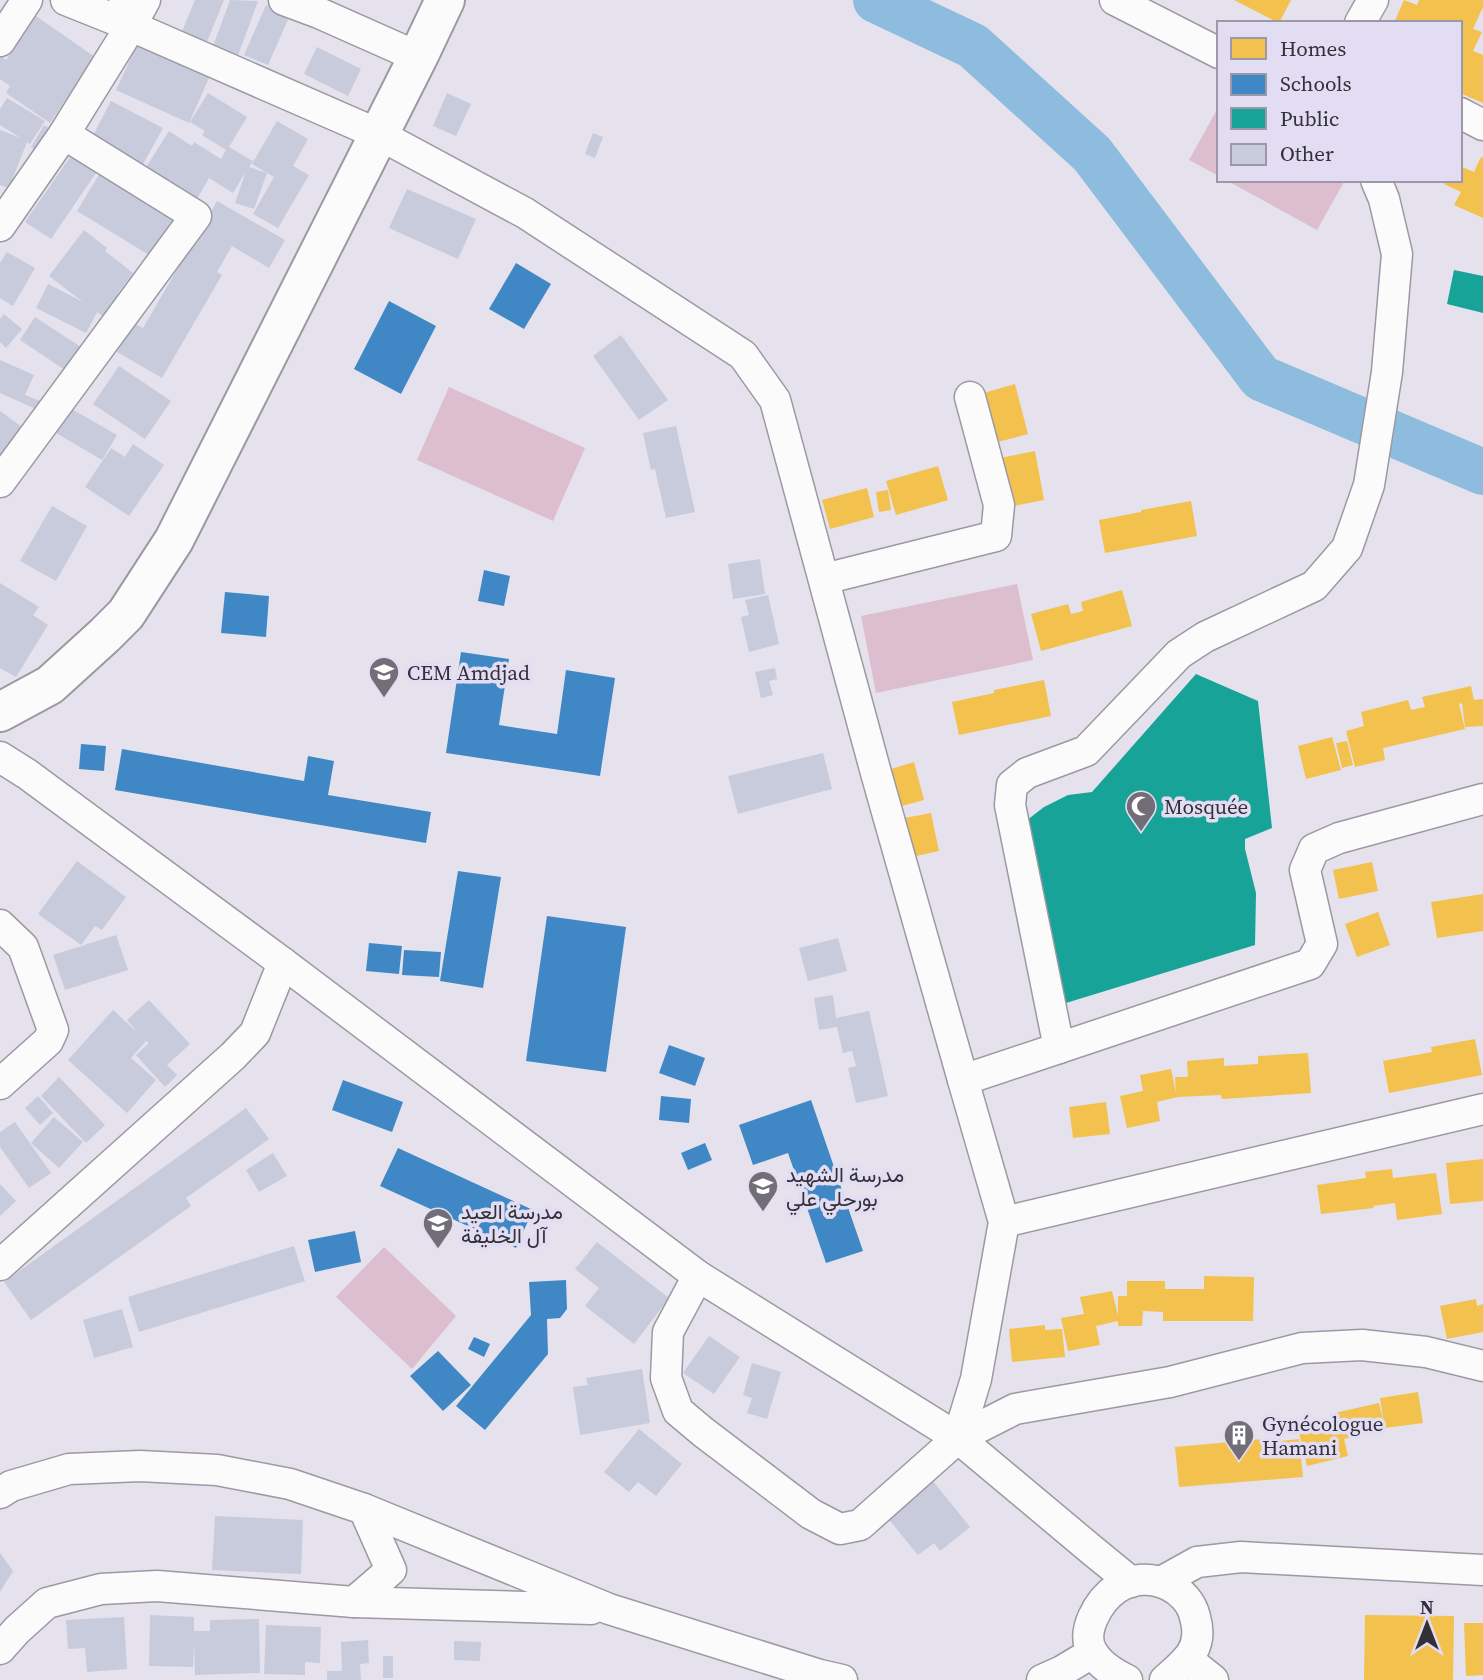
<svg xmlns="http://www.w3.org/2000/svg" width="1483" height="1680" viewBox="0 0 1483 1680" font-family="'Source Serif 4',Vazirmatn,serif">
<rect width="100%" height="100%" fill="#e5e2ed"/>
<g fill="#dcbece">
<polygon points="1219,106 1219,176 1189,160"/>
<polygon points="1226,180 1345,180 1317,230"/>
<polygon points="449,387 585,448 553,521 417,460"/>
<polygon points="1017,584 1033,660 876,693 861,616"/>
<polygon points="384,1247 456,1316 412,1369 336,1297"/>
</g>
<g fill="#f2c14e">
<polygon points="1234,0 1291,0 1279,23"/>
<polygon points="1404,0 1417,5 1419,0 1483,0 1483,7 1473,29 1482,32 1473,51 1483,55 1483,103 1460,93 1460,23 1394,23"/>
<polygon points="1481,157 1483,158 1483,218 1454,205 1461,192 1444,184 1446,180 1460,180 1460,166 1474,172"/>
<polygon points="1015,384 1028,434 994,443 980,394"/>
<polygon points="1035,451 1044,500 1009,507 1000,458"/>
<polygon points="938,466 948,500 896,515 886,481"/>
<polygon points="867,488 874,517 830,529 822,500"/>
<polygon points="888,490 891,510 879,512 876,492"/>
<polygon points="1191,501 1197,536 1105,553 1099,520 1141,512 1141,510"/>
<polygon points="1122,590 1132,626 1041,651 1031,614 1068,604 1071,614 1083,611 1081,602"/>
<polygon points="1044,680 1051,716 959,735 952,702 994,693 994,690"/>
<polygon points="1471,686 1474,700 1483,699 1483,726 1465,727 1462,703 1459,704 1465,729 1383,748 1385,760 1355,767 1346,731 1364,726 1361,712 1408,700 1411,710 1425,707 1422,697"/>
<polygon points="1332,737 1341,770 1306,779 1298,746"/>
<polygon points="1347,741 1353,765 1342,768 1336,743"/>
<polygon points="914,762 924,800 891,809 881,772"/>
<polygon points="931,813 939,851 902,859 894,820"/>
<polygon points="1372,862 1378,891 1339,899 1333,870"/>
<polygon points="1483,894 1483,931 1437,938 1431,902"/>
<polygon points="1378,912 1390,945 1357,957 1345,924"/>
<polygon points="1475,1039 1482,1075 1389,1093 1383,1061 1432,1052 1431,1047"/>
<polygon points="1308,1053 1311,1093 1222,1099 1221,1095 1177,1097 1157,1102 1160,1121 1127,1128 1120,1096 1143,1091 1140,1075 1171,1069 1176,1093 1175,1077 1188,1077 1187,1061 1224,1058 1224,1066 1258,1064 1258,1056"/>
<polygon points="1106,1102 1110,1134 1073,1138 1069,1107"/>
<polygon points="1483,1159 1483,1201 1450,1204 1446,1163"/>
<polygon points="1392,1169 1393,1178 1436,1173 1442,1214 1397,1220 1395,1203 1373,1206 1374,1208 1321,1214 1317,1185 1366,1178 1365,1172"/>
<polygon points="1204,1276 1254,1277 1253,1321 1163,1321 1163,1312 1143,1311 1142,1326 1118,1326 1118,1321 1096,1326 1100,1345 1068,1351 1061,1318 1084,1314 1080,1297 1112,1291 1118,1315 1118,1296 1127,1296 1127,1281 1165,1281 1165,1289 1204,1289"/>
<polygon points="1476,1299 1477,1306 1483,1304 1483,1332 1447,1339 1440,1306"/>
<polygon points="1045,1325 1045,1330 1062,1329 1065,1357 1012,1362 1009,1329"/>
<polygon points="1418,1392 1423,1423 1385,1428 1385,1429 1344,1439 1348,1456 1307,1466 1299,1433 1332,1425 1330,1414 1379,1403 1384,1424 1380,1398"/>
<polygon points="1263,1439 1263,1443 1299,1439 1303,1477 1179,1487 1175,1447"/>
<polygon points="1365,1615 1454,1616 1453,1680 1364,1680"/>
<polygon points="1464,1623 1483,1623 1483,1675 1466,1676"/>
</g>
<g fill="#3f88c5">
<polygon points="516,263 551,284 524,329 489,309"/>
<polygon points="389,301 436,326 401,394 354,369"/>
<polygon points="484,570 510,576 504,606 478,601"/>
<polygon points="225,592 269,596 266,637 221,633"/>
<polygon points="461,652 509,659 499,725 557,734 566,670 615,678 600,776 446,753"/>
<polygon points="81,744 106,746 104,771 79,769"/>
<polygon points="122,749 304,781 308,756 334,761 328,795 431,812 426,843 115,790"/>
<polygon points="458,871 501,877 483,988 440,981"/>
<polygon points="547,916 626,927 606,1072 526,1061"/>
<polygon points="369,943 402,946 399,974 366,971"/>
<polygon points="404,950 441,952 439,977 402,975"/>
<polygon points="669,1045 705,1058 695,1086 659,1073"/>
<polygon points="343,1080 403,1102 392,1132 332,1110"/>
<polygon points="661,1096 691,1099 689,1123 659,1120"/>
<polygon points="811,1100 863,1251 826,1263 788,1153 753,1165 739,1125"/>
<polygon points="705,1143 712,1160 688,1170 681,1153"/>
<polygon points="398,1148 533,1210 516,1248 380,1186"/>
<polygon points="355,1231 361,1262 315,1272 308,1240"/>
<polygon points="566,1280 567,1309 560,1318 547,1319 548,1354 485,1430 456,1406 531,1315 529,1282"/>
<polygon points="474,1337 490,1344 484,1357 468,1349"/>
<polygon points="438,1351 471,1385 443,1411 410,1376"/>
</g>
<g fill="#17a398">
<polygon points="1454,270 1483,276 1483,313 1447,304"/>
<polygon points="1196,674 1258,701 1272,828 1245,839 1245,849 1256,893 1255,945 1066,1003 1022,824 1044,807 1068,795 1092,792"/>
</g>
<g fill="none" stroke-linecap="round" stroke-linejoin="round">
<polyline stroke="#8dbcdf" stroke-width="46" points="876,0 973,46 1092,154 1261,378 1483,472"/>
</g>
<g fill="#c7cbdc">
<polygon points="195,0 224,0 206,44 181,34"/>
<polygon points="230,0 258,1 237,58 212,49"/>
<polygon points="266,5 290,15 268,65 244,55"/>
<polygon points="36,16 95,57 50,123 6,93 10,86 0,79 0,55 6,60"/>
<polygon points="137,45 209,78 189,123 116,90"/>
<polygon points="317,47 361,69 348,96 304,74"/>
<polygon points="208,93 247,117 229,147 253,161 249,167 267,173 254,209 235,203 246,171 233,193 209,178 197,199 158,174 153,182 141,175 169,131 192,146 194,142 221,159 226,150 202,135 205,131 190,122"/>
<polygon points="447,93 471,104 456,136 433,126"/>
<polygon points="7,98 45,121 30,144 27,142 9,188 0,185 0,130 21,138 0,125 0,109"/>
<polygon points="111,101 163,128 140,170 89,143"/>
<polygon points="277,121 308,139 293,166 309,175 278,228 253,214 274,177 252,164"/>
<polygon points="44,125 54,131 40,153 31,147"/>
<polygon points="593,133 603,137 595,158 585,154"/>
<polygon points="75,150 100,167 51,239 25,222"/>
<polygon points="100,173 178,220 154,258 77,211"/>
<polygon points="407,189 476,219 458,259 389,228"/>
<polygon points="217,201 285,240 269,268 232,246 217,272 222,275 162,378 117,352 134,323 143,328"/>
<polygon points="84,230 107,248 105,251 133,273 118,293 126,298 108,320 97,312 86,333 36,308 48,284 83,302 49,276"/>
<polygon points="7,252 35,268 13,306 0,298 0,263"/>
<polygon points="4,314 22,329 6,348 0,342 0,319"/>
<polygon points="35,317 87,351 71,374 20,340"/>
<polygon points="621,335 668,400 639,420 593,356"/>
<polygon points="0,360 34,375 25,395 40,401 36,409 0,393"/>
<polygon points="119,366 171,401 145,439 93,404"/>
<polygon points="70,408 117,435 102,460 56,433"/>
<polygon points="0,411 22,427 0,455"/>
<polygon points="676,426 695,512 666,518 655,469 651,470 643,433"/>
<polygon points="133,444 164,465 129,516 85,487 111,448 125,457"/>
<polygon points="52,506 87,526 56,581 20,561"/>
<polygon points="760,559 765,594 733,599 728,564"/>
<polygon points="0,583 39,607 33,615 48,625 16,677 0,668"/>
<polygon points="768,595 779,644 749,652 741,617 749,615 745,600"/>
<polygon points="775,668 777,679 769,681 773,695 761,698 755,672"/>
<polygon points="823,753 832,789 738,814 728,776"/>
<polygon points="77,861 126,897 102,930 95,926 81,945 38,914"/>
<polygon points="116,935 128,970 65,990 53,955"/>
<polygon points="838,938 847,971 808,981 799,948"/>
<polygon points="833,995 836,1018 869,1011 888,1096 856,1103 848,1068 856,1066 852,1051 843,1053 837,1027 819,1030 814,998"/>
<polygon points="149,1000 190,1044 167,1065 177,1075 165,1087 136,1055 149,1043 146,1041 131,1058 156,1080 127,1113 68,1060 113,1010 138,1033 127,1020"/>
<polygon points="59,1077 105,1125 86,1143 41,1096"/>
<polygon points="38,1096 53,1113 40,1125 25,1108"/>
<polygon points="246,1108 269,1139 186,1198 191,1206 31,1320 4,1282"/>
<polygon points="54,1117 83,1142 59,1168 31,1143"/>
<polygon points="15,1122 51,1173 29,1188 0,1147 0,1132"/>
<polygon points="273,1153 287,1176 259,1192 246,1170"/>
<polygon points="0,1184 16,1201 0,1216"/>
<polygon points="597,1242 669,1298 634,1344 585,1306 599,1288 575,1269"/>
<polygon points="294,1246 305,1281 139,1332 128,1297"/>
<polygon points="122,1309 133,1347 94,1358 83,1320"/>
<polygon points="709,1336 740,1357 714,1394 683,1373"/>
<polygon points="752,1363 781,1372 767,1419 747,1413 752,1398 743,1395"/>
<polygon points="642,1369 650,1423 580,1435 573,1387 588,1385 586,1378"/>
<polygon points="639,1429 682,1464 656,1496 638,1482 629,1492 604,1472"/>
<polygon points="928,1475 970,1527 940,1551 934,1543 918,1555 882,1511"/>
<polygon points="215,1516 303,1520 301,1574 212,1570"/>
<polygon points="0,1553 13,1571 0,1592"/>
<polygon points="150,1615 194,1617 194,1631 210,1631 210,1620 259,1619 260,1673 195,1675 194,1643 193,1667 149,1666"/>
<polygon points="124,1617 127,1669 87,1672 85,1648 68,1649 66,1620"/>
<polygon points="266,1625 321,1627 320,1663 305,1662 305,1675 264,1674"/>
<polygon points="368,1640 369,1663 360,1664 361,1680 327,1680 327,1671 342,1671 341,1642"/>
<polygon points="454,1641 481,1642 480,1661 454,1660"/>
<rect x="383" y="1656" width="10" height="22"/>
</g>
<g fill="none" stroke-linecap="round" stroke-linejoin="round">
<g stroke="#9b99a2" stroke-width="33">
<g id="street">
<polyline points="66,0 131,26 378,134 525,213 743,355 775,400 876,773 963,1080 1059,1048 1010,805 1012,785 1027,773 1086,751 1179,654 1205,637 1314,586 1347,548 1369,485 1387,372 1397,254 1384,199 1376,180"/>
<polyline points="284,0 319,13 418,57"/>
<polyline points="1115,0 1219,53"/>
<polyline points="1360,23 1373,0"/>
<polyline points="131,26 145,0"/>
<polyline points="0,41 27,0"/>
<polyline points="1460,113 1483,125"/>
<polyline points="0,226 64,134 131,26 120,11"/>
<polyline points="0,482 196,216 64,134"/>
<polyline points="824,579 996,536 999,505 970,397"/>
<polyline points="0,757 27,774 283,963 698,1276 958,1438 976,1379 1004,1222 963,1080"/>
<polyline points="0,925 23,947 53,1030 48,1041 0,1084"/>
<polyline points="1059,1048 1310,964 1322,944 1305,870 1314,849 1339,838 1483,799"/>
<polyline points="1004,1222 1483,1109"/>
<polyline points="0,1265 233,1056 255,1033 283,963"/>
<polyline points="698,1276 668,1332 666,1378 678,1411 703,1432 811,1514 840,1529 860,1525 958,1438 1015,1409 1170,1382 1302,1348 1362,1345 1426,1352 1483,1366"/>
<polyline points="958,1438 1093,1551 1131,1582"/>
<polyline points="0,1493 11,1486 69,1469 140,1466 217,1470 290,1484 364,1509 609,1609 820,1675 842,1680"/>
<polyline points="1161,1582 1197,1562 1241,1557 1483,1570"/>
<polyline points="354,1602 391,1570 364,1509"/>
<polyline points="0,1649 17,1630 47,1603 101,1589 157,1586 354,1602 591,1609"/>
<polyline points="1188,1660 1213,1680"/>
<polyline points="1042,1680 1062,1671 1092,1653"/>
<path d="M1127,1680C1115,1674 1100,1665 1093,1653C1079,1633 1099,1600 1117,1588C1132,1578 1152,1577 1168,1585C1181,1591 1192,1603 1195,1617C1204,1648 1187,1661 1165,1680"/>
</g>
</g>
<g stroke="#9b99a2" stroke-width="42">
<polyline id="secondary" points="0,712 50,685 105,635 126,614 174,540 418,57 445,0"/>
</g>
<use href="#street" stroke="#fbfbfc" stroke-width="30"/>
<use href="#secondary" stroke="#fbfbfc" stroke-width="38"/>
</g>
<defs>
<g id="school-pin" transform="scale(1.575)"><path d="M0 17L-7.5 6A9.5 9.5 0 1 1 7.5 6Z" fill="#716e77" stroke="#e2ddf2"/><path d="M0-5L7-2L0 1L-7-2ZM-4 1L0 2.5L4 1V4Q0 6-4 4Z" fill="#fff"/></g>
<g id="mosque-pin" transform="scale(1.575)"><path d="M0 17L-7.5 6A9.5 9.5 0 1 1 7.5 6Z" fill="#716e77" stroke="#e2ddf2"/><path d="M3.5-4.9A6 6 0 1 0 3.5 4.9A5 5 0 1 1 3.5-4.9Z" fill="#fff"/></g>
<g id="building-pin" transform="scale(1.575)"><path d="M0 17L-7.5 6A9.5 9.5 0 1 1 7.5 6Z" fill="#716e77" stroke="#e2ddf2"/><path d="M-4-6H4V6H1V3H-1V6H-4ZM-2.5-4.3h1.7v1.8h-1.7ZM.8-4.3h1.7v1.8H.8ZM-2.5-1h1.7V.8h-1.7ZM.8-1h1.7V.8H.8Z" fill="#fff"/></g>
</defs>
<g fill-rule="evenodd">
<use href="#school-pin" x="384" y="672"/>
<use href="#mosque-pin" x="1141" y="806"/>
<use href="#school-pin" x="763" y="1186"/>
<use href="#school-pin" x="438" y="1223"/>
<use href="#building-pin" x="1239" y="1435"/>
</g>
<g text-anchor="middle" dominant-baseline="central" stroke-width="7" stroke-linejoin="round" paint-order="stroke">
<g font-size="21" fill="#323038" stroke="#e2ddf2" text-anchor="start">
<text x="407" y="672">CEM Amdjad</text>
<text x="1164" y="806">Mosquée</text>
<text x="786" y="1174">مدرسة الشهيد<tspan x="786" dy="24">بورحلي علي</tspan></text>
<text x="461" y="1211">مدرسة العيد<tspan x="461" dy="24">آل الخليفة</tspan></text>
<text x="1262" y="1423">Gynécologue<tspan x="1262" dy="24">Hamani</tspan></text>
</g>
</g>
<rect x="1217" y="21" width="245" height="161" fill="#e2ddf2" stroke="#9c98a8" stroke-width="2"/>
<rect x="1231" y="38" width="35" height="21" fill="#f2c14e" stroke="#9c98a8" stroke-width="2"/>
<text x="1280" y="56" font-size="21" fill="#323038">Homes</text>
<rect x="1231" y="74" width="35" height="21" fill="#3f88c5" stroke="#9c98a8" stroke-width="2"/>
<text x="1280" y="91" font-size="21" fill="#323038">Schools</text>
<rect x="1231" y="108" width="35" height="21" fill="#17a398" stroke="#9c98a8" stroke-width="2"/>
<text x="1280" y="126" font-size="21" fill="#323038">Public</text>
<rect x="1231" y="144" width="35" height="21" fill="#c7cbdc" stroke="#9c98a8" stroke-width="2"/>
<text x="1280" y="161" font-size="21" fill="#323038">Other</text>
<g transform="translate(1427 1624)" stroke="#e2ddf2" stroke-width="5" paint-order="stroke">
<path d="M0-5L12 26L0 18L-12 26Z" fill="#323038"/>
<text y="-10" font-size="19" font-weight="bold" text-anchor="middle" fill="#323038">N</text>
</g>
</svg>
